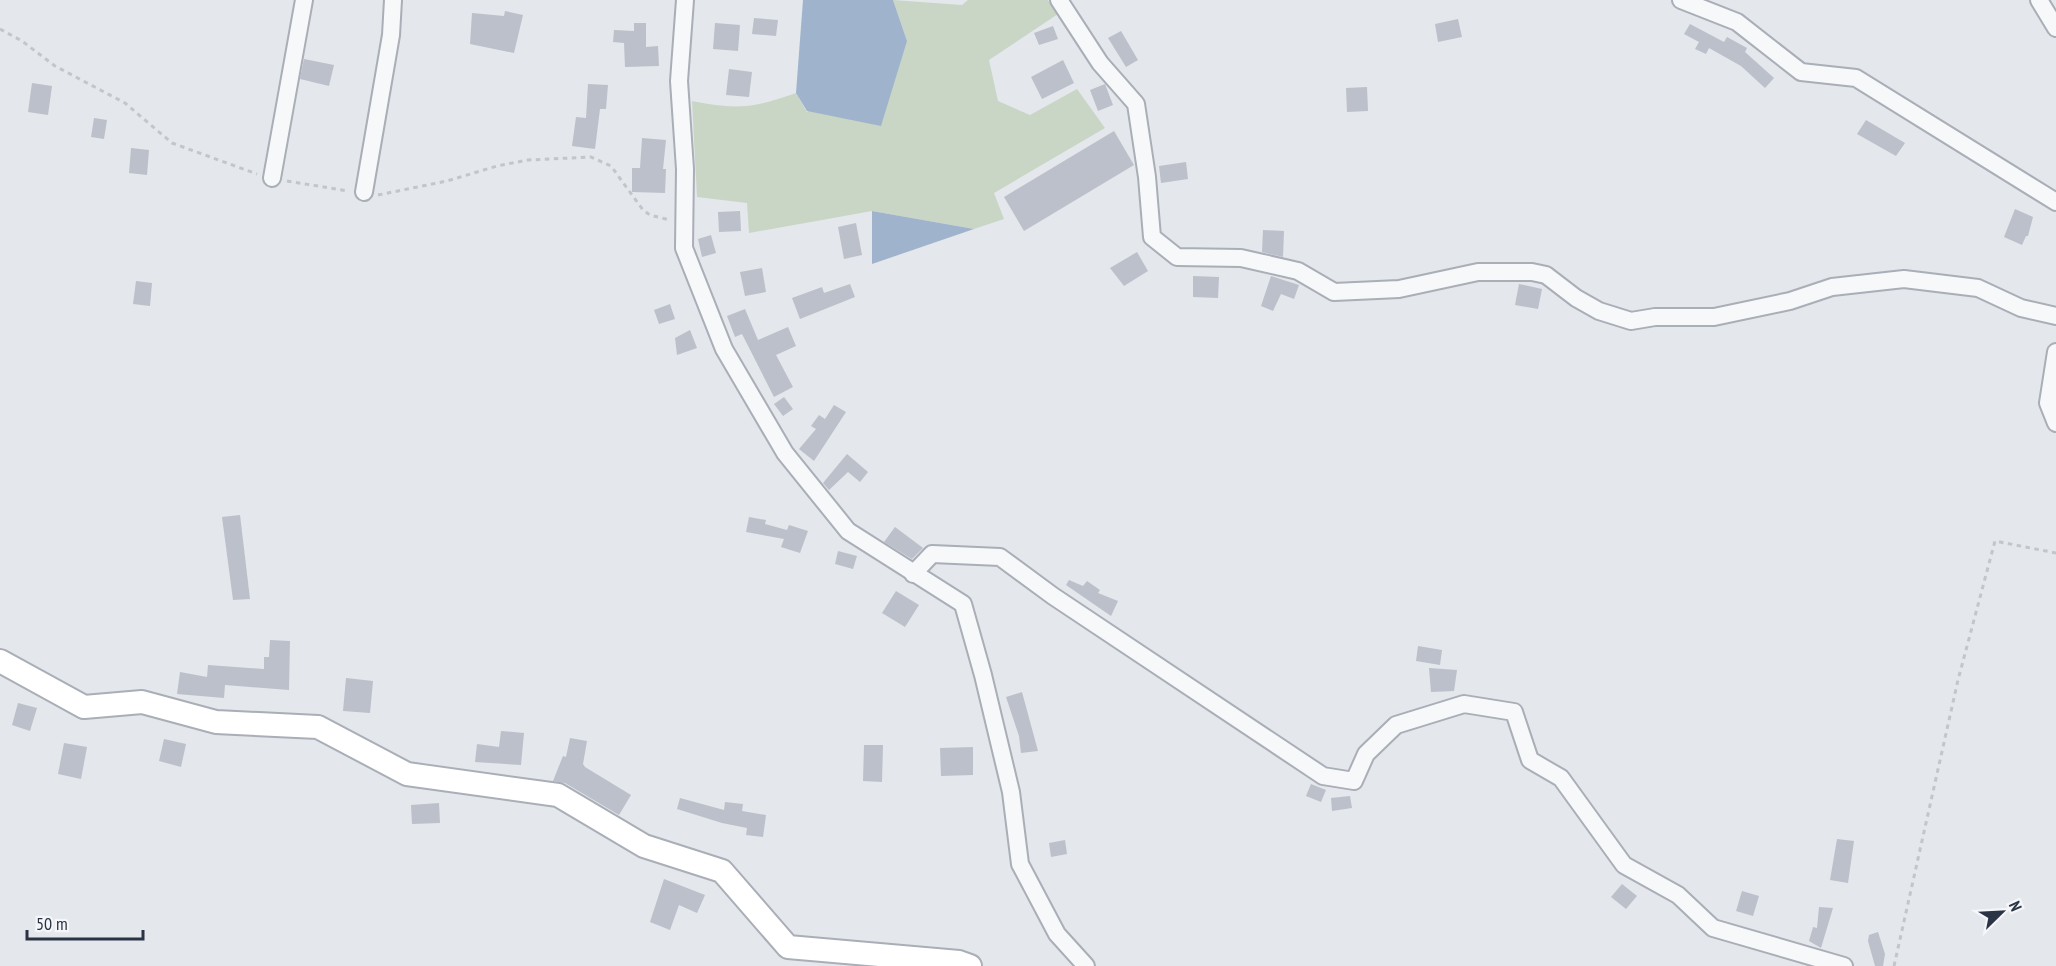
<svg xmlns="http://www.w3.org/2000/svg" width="2056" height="966" viewBox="0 0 2056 966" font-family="'PT Sans Narrow',sans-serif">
<rect width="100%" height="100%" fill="#e4e7ec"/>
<path fill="#c9d6c5" d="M893,0L962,5L968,0H1048L1058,14L989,60L998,101L1030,115L1077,89L1105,128L994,193L1004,219L974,229L872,211L749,233L747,203L697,197L692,101C736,110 754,108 796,93L807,112L907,41Z"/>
<g fill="#9fb4cc">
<polygon points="803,0 893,0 907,41 881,126 807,111 796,93"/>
<polygon points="872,211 974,229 872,264"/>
</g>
<g fill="#bbc0ca">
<polygon points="505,11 523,15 514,53 470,44 472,13 504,16"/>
<polygon points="754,18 778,20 776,36 752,34"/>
<polygon points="1458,19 1462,37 1438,42 1435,24"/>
<polygon points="634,23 646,23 646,47 658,46 659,66 625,67 624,43 613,42 614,30 634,31"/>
<polygon points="715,23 740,25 738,51 713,49"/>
<polygon points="1690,24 1724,42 1727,37 1747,48 1745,52 1774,78 1765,88 1741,66 1709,48 1706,54 1695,49 1699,42 1684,34"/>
<polygon points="1053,26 1058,39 1039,45 1034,33"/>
<polygon points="1121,31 1138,60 1126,67 1108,38"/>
<polygon points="304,59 334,65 329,86 300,79"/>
<polygon points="1063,60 1074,83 1042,99 1031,77"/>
<polygon points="729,69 752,72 749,97 726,95"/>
<polygon points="32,83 52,86 48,115 28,112"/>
<polygon points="588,84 608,85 606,109 600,109 595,149 572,146 576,117 586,118"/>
<polygon points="1105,84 1113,105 1098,111 1090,90"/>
<polygon points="1367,87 1368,111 1347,112 1346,88"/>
<polygon points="94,118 107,120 104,139 91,137"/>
<polygon points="1866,120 1905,143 1896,156 1857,134"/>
<polygon points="1114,131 1134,165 1024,231 1004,197"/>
<polygon points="642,138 666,140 663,169 666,169 665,193 632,192 632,168 640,168"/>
<polygon points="131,148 149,150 147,175 129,173"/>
<polygon points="1186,162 1188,179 1161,183 1159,166"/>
<polygon points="2015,209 2033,217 2028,236 2026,236 2022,245 2004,237"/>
<polygon points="740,211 741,231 719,232 718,212"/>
<polygon points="856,223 862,255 844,259 838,227"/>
<polygon points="1263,230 1284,231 1283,257 1262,252"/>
<polygon points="711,235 716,253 702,257 698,239"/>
<polygon points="1137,252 1148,271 1124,286 1110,268"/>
<polygon points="762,268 766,292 745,296 740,272"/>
<polygon points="1193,276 1219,277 1218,298 1193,297"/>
<polygon points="1271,276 1299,285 1294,299 1281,294 1273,311 1261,306"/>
<polygon points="136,281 152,283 150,306 133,304"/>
<polygon points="850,284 855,297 800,319 792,298 822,287 824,293"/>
<polygon points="1519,284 1542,289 1538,309 1515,305"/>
<polygon points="670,304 675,319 659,324 654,310"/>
<polygon points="745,309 758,340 788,327 796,346 776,355 793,387 774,397 742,334 735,337 727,316"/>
<polygon points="690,330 697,348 677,355 675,338"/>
<polygon points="784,397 793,409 783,416 774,404"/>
<polygon points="834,405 846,412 814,461 799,449 816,429 811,426 819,415 825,419"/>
<polygon points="847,454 868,472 860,482 848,472 829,490 823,483"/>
<polygon points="240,515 250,599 233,600 222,517"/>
<polygon points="749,517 766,520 765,524 787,530 789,525 808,531 800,553 781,547 784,539 746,532"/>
<polygon points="895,527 923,548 912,559 884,542"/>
<polygon points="838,551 857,556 853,569 835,564"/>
<polygon points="1069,580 1083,586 1087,581 1100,590 1098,593 1118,601 1111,616 1066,585"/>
<polygon points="896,591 919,605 905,627 882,613"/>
<polygon points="270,640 290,641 289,690 225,685 224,698 177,694 180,672 207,677 208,665 264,669 264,657 269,657"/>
<polygon points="1418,646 1442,650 1440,665 1416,661"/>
<polygon points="1429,668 1457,670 1454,691 1431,692"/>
<polygon points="346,678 373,681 370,713 343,711"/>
<polygon points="1022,692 1038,751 1021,753 1019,736 1006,697"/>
<polygon points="18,703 37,708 30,731 12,725"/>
<polygon points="501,731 524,733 521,765 475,762 477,744 499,747"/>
<polygon points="570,738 587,741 583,764 585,767 631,795 619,815 565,783 553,781 563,756 566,757"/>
<polygon points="164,739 186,744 181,767 159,761"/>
<polygon points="64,743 87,747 81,779 58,774"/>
<polygon points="864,745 883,745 882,782 863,781"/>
<polygon points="973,747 973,775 941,776 940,748"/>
<polygon points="1311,784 1326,790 1321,802 1306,796"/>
<polygon points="1350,796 1352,808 1332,811 1331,798"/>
<polygon points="680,798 724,810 725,802 743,804 742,811 766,815 763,837 746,835 747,828 722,823 677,809"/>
<polygon points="439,803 440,823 412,824 411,805"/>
<polygon points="1837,839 1854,841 1848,883 1830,880"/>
<polygon points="1065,840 1067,854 1051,857 1049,843"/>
<polygon points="664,879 705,895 697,913 679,905 670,930 650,922"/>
<polygon points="1622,884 1637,896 1626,909 1611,897"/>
<polygon points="1742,891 1759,896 1753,916 1736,911"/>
<polygon points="1819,907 1833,908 1821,948 1809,941 1813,927 1817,928"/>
<polygon points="1878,932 1885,954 1883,966 1875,966 1868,941 1869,935"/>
</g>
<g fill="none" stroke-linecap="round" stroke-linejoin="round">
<g stroke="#a9aeb7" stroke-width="20">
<g id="street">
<polyline points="685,0 679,81 685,169 684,248 724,349 785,453 848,531 963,604 983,675 1011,792 1020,864 1057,934 1086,966"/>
<polyline points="1059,0 1100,63 1136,104 1147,177 1152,237 1177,257 1241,258 1298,271 1334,292 1399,289 1478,272 1532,272 1546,275 1576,298 1599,311 1631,321 1655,317 1714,317 1790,301 1832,287 1904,279 1978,288 2021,308 2056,316"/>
<polyline points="1681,0 1737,22 1801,72 1856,78 2056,202"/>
<polyline points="2039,0 2056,28"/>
<polyline points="272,178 304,0"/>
<polyline points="364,192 391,35 393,0"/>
<polyline points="2056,352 2048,403 2056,423"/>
<polyline points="913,574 932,554 1000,557 1053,596 1323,776 1354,781 1366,754 1396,725 1464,704 1514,712 1530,760 1561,778 1624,865 1678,895 1713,928 1844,966"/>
</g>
</g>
<g stroke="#a9aeb7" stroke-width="26">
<polyline id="secondary" points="0,661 84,707 142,702 216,722 318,727 407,774 558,795 644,846 722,871 788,947 959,962 970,966"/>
</g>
<g stroke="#c2c5cb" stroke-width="3" stroke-dasharray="4.5 4.5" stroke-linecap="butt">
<polyline points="0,29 22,41 55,66 125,103 172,143 257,174"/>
<polyline points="287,181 348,191"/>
<polyline points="378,195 447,181 497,166 528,160 591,157 611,166 643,210 650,215 670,220"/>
<polyline points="1894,966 1958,680 1995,541 2056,553"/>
</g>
<use href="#street" stroke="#f7f8fa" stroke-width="16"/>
<use href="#secondary" stroke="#fff" stroke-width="22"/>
</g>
<g transform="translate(2002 912) rotate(66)" stroke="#f4f6f9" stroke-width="4.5" paint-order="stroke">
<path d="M0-4.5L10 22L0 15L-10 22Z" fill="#2b3445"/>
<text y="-9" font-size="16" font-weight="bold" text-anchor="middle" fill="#2b3445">N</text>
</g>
<path d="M27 930v9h116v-9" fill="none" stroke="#2b3445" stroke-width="3"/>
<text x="36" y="930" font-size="18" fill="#2b3445" stroke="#f4f6f9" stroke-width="4.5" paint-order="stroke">50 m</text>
</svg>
